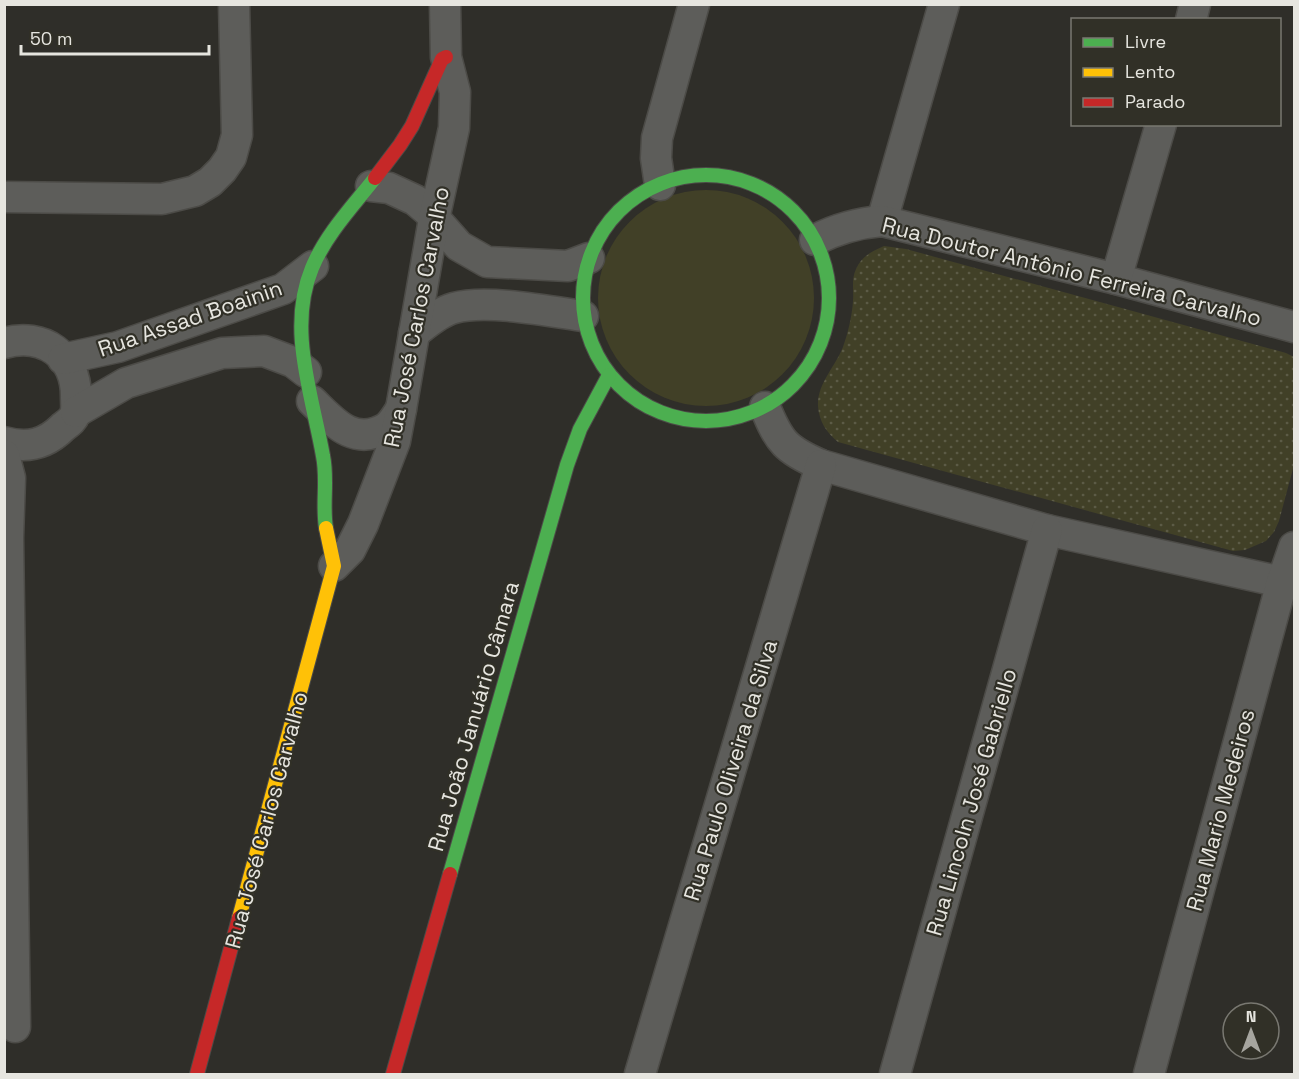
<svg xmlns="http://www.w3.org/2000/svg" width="1299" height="1079" viewBox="0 0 1299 1079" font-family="'Space Grotesk',sans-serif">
<defs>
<pattern id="park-dots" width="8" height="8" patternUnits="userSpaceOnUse" patternTransform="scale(1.5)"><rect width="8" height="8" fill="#414027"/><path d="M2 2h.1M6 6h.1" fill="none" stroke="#5c5b46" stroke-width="1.8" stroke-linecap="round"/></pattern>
</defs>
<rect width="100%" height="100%" fill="#2f2e29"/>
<circle fill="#414027" cx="706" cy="298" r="108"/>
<path fill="url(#park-dots)" d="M884,246L906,249L1286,353L1294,357V465L1279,521L1274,532L1266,541L1245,550L1233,551L838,442C827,433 819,422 818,406C817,384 835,367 843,347C848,333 852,316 853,301C854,290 851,280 856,269C861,257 872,251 884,246Z"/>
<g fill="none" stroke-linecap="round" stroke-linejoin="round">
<g stroke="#4c4b47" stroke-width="33">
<g id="street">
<polyline points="1191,20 1195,4"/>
<polyline points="660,185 656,158 657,138 694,4"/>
<polyline points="371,186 389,188 415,200 428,211 459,246 487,262 568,266 589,258"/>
<polyline points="4,197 162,199 195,191 210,182 222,170 231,157 237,135 234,4"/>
<polyline points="882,221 944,4"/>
<path d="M815,240C836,229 858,223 882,221L1116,279L1294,327"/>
<polyline points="1116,279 1161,124"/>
<path d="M414,333C426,324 439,312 454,308C486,299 549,311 583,316"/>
<path d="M4,343C43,332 76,355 76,396C76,402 77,409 75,414C73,420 68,423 63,427C46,444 28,449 4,442"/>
<polyline points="63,359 118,347 283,289 313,266"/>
<path d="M312,401C333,421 353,447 386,428C392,424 397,415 401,409"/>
<path d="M765,407C779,442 786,450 821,465L1047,530L1282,582"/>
<polyline points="76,412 126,383 222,353 264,351 293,362 306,372"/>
<polyline points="4,455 10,478 8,538 15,1027"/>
<polyline points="334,566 350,550 363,524 395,441 401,409 434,219 454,128 455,92 446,57 445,4"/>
<polyline points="640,1074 821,465"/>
<polyline points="895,1074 1047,530"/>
<polyline points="1149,1074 1282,582 1294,547"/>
</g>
</g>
<g stroke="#4c4b47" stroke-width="16">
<g id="fast">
<circle cx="706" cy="298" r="123"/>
<path d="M326,528C322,504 328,480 323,456C312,394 287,328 312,268C326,234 353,206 375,178"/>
<polyline points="450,874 567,465 580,429 609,375"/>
</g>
</g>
<g stroke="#4c4b47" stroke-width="16">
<polyline id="slow" points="239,918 334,566 326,528"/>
</g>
<g stroke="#4c4b47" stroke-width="16">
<g id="jam">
<polyline points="375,178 400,145 412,126 442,59 446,57"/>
<polyline points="197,1074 239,918"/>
<polyline points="393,1074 450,874"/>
</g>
</g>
<use href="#street" stroke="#5d5d5a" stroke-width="30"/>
<use href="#fast" stroke="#4caf50" stroke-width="14"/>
<use href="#slow" stroke="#ffc107" stroke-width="14"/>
<use href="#jam" stroke="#c62828" stroke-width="14"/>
</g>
<g text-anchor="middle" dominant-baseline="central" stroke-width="4.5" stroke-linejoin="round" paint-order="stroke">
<g font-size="22" fill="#e6e5df" stroke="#313027">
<text transform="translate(1072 271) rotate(14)">Rua Doutor Antônio Ferreira Carvalho</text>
<text transform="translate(416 317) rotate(-79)">Rua José Carlos Carvalho</text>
<text transform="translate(190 318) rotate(-19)">Rua Assad Boainin</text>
<text transform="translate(473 716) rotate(-74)">Rua João Januário Câmara</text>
<text transform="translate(730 770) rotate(-73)">Rua Paulo Oliveira da Silva</text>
<text transform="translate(971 802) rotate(-74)">Rua Lincoln José Gabriello</text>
<text transform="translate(1220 810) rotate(-75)">Rua Mario Medeiros</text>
<text transform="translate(266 820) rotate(-75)">Rua José Carlos Carvalho</text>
</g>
</g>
<rect width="1299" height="1079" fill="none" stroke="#e6e5df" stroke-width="12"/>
<rect x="1071" y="18" width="210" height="108" fill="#313027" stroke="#797871" stroke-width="1.5"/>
<rect x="1083" y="38" width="30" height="9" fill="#4caf50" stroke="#797871" stroke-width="1.5"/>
<text x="1125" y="48" font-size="18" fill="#e6e5df">Livre</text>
<rect x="1083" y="68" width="30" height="9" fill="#ffc107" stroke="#797871" stroke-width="1.5"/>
<text x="1125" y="78" font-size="18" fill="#e6e5df">Lento</text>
<rect x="1083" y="98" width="30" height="9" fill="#c62828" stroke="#797871" stroke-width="1.5"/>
<text x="1125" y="108" font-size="18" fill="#e6e5df">Parado</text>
<g transform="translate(1251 1031)"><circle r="28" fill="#313027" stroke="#797871" stroke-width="1.5"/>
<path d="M0-4.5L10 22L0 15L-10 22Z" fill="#a6a59f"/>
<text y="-9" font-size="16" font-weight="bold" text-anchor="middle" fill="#e6e5df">N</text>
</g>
<path d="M21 45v9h188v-9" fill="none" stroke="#e6e5df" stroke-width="3"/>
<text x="30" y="45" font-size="18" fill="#e6e5df" stroke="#313027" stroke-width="4.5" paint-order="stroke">50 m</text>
</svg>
